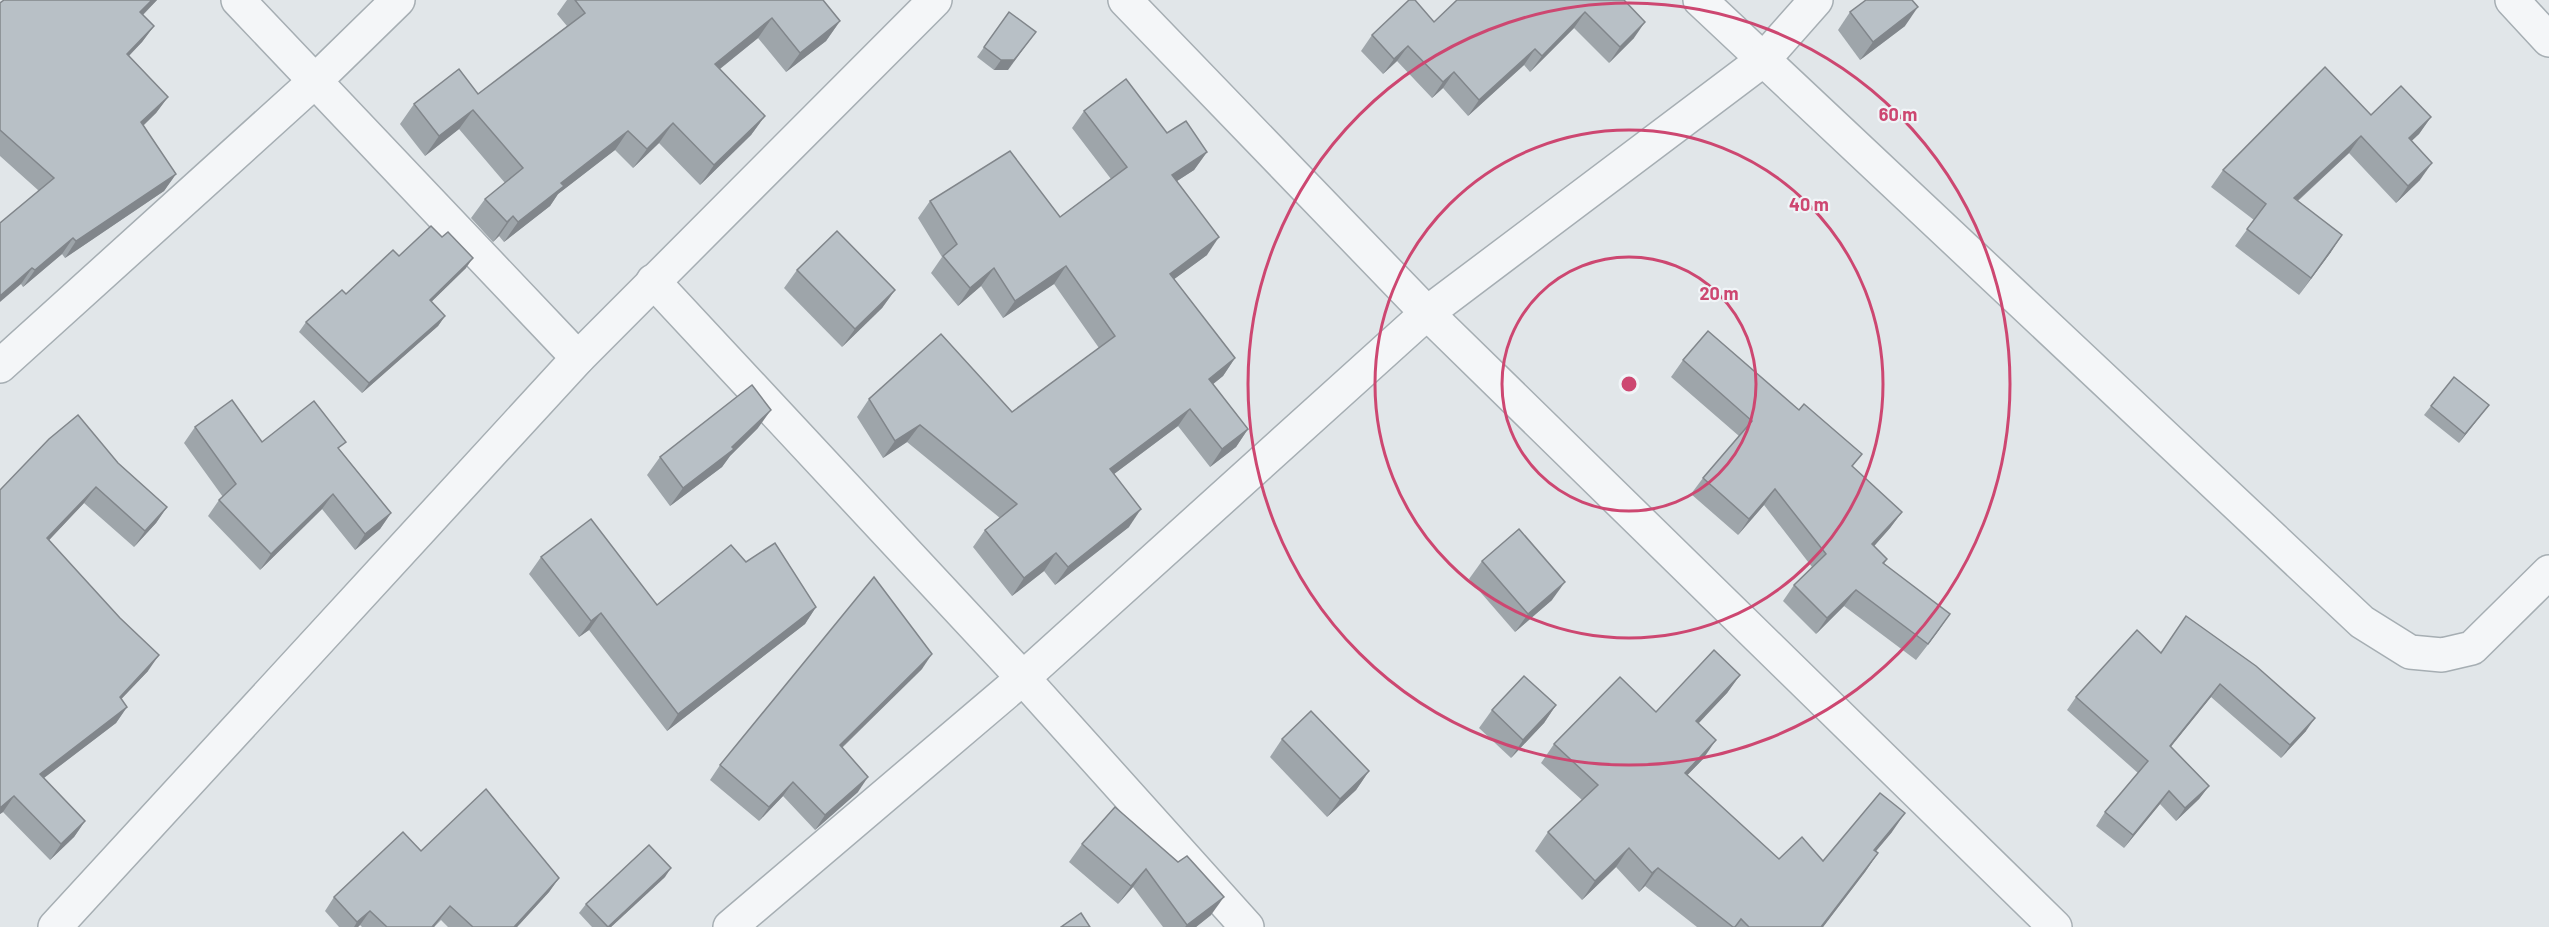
<svg xmlns="http://www.w3.org/2000/svg" width="2549" height="927" viewBox="0 0 2549 927" font-family="Barlow,sans-serif">
<rect width="100%" height="100%" fill="#e1e6e9"/>
<g fill="none" stroke-linecap="round" stroke-linejoin="round">
<g stroke="#a6aeb3" stroke-width="36">
<g id="minor">
<polyline points="238,0 578,358"/>
<polyline points="1125,0 1427,313 2055,927"/>
<polyline points="1700,0 2362,622 2410,652 2442,655 2472,648 2549,572"/>
<polyline points="2512,0 2549,40"/>
<polyline points="653,281 1023,678 1247,927"/>
<polyline points="0,366 315,81 398,0"/>
<polyline points="55,927 578,358 935,0"/>
<polyline points="730,927 1023,678 1427,313 1763,60 1816,0"/>
</g>
</g>
<use href="#minor" stroke="#f4f6f8" stroke-width="33"/>
</g>
<g fill="#9ea5aa">
<polygon points="157,0 143,15 154,26 142,42 129,56 168,97 156,113 143,126 176,174 164,191 65,258 62,254 23,287 21,284 38,190 0,156 0,3"/>
<polygon points="567,0 823,0 840,21 826,41 786,72 758,38 720,69 765,116 751,135 700,185 659,143 633,168 615,150 558,194 550,206 504,242 499,236 493,242 471,218 485,199 505,183 459,129 425,156 400,124 414,104 478,94 567,26 557,14"/>
<polygon points="1624,0 1634,38 1609,63 1574,28 1530,72 1524,65 1468,116 1443,88 1432,98 1397,61 1383,74 1361,51 1372,35 1434,22"/>
<polygon points="1009,12 1008,70 994,70 977,57"/>
<polygon points="1850,12 1905,26 1860,60 1838,30"/>
<polygon points="1084,111 1167,133 1207,152 1194,170 1177,181 1207,255 1174,279 1235,358 1223,376 1213,384 1248,429 1236,447 1210,467 1178,426 1114,474 1129,527 1055,585 1044,571 1012,596 973,547 985,530 1000,518 907,442 883,458 857,417 869,399 1012,412 1099,348 1054,284 1003,318 981,286 958,306 931,273 942,257 918,218 930,201 1060,217 1111,179 1072,128"/>
<polygon points="2371,115 2431,117 2419,134 2411,141 2420,180 2396,203 2349,153 2298,201 2331,252 2299,295 2235,246 2254,220 2211,187 2223,170"/>
<polygon points="399,256 466,268 431,302 445,316 438,326 362,393 299,332 306,322"/>
<polygon points="797,270 895,290 882,308 842,347 784,288"/>
<polygon points="1683,360 1853,467 1902,512 1890,528 1874,546 1887,559 1884,564 1939,630 1916,660 1844,606 1816,634 1783,601 1794,585 1812,567 1764,505 1738,535 1691,494 1703,478 1739,436 1671,377"/>
<polygon points="2431,406 2482,414 2459,443 2424,415"/>
<polygon points="195,427 262,442 340,450 391,513 380,529 355,550 322,509 260,570 208,516 219,500 223,497 184,443"/>
<polygon points="758,428 730,456 722,467 670,506 647,475 660,457"/>
<polygon points="118,463 167,507 156,523 134,547 84,503 49,540 148,671 121,699 127,707 116,723 44,778 85,821 74,837 50,860 3,812 0,814 0,490"/>
<polygon points="541,557 657,605 746,562 816,607 805,624 667,731 589,630 579,637 529,574"/>
<polygon points="1482,561 1552,600 1515,632 1469,579"/>
<polygon points="2161,653 2306,731 2281,758 2211,697 2171,746 2209,786 2199,799 2176,821 2160,804 2124,848 2096,826 2105,812 2138,773 2067,710 2076,697"/>
<polygon points="922,669 842,748 858,792 815,830 783,796 759,821 710,780 720,765"/>
<polygon points="1740,675 1727,693 1698,723 1703,759 1687,775 1779,859 1823,861 1892,832 1876,851 1878,853 1865,872 1823,927 1697,927 1645,886 1639,892 1616,867 1582,900 1535,851 1548,832 1582,800 1541,763 1554,744 1656,712"/>
<polygon points="1556,705 1544,723 1511,758 1479,728 1492,710"/>
<polygon points="1282,739 1369,771 1356,790 1327,817 1270,757"/>
<polygon points="1115,807 1211,915 1196,927 1163,927 1133,887 1118,904 1069,862 1082,844"/>
<polygon points="421,851 559,878 549,892 517,927 448,927 441,920 434,927 362,927 360,925 358,927 339,927 325,911 334,897"/>
<polygon points="665,877 611,927 592,927 579,913 586,904"/>
</g>
<g fill="#81868b">
<polygon points="152,0 157,0 129,29 140,12"/>
<polygon points="1918,7 1905,26 1860,60 1873,42"/>
<polygon points="1585,12 1574,28 1530,72 1542,56"/>
<polygon points="772,18 758,38 701,84 715,64"/>
<polygon points="840,21 826,41 786,72 800,53"/>
<polygon points="1645,22 1634,38 1609,63 1620,47"/>
<polygon points="154,26 142,42 115,70 127,54"/>
<polygon points="1029,41 1008,70 994,70 1001,60"/>
<polygon points="1408,46 1397,61 1383,74 1394,59"/>
<polygon points="1535,49 1524,65 1468,116 1479,100"/>
<polygon points="1454,72 1443,88 1432,98 1443,82"/>
<polygon points="168,97 156,113 129,139 141,122"/>
<polygon points="473,110 459,129 425,156 439,136"/>
<polygon points="765,116 751,135 700,185 714,165"/>
<polygon points="2431,117 2419,134 2397,155 2409,138"/>
<polygon points="673,123 659,143 633,168 647,149"/>
<polygon points="628,131 615,150 558,194 550,206 504,242 518,222 561,183"/>
<polygon points="2361,136 2349,153 2282,215 2294,198"/>
<polygon points="1207,152 1194,170 1160,192 1172,175"/>
<polygon points="2432,163 2420,180 2396,203 2408,186"/>
<polygon points="176,174 164,191 65,258 76,241"/>
<polygon points="513,216 499,236 493,242 507,222"/>
<polygon points="2342,235 2331,252 2299,295 2311,278"/>
<polygon points="1219,237 1207,255 1158,291 1170,274"/>
<polygon points="73,238 62,254 23,287 35,270"/>
<polygon points="473,258 466,268 423,310 430,300"/>
<polygon points="1066,266 1054,284 1003,318 1015,301"/>
<polygon points="32,268 21,284 0,302 0,296"/>
<polygon points="994,268 981,286 958,306 970,288"/>
<polygon points="895,290 882,308 842,347 855,329"/>
<polygon points="445,316 438,326 362,393 369,383"/>
<polygon points="1235,358 1223,376 1197,397 1209,379"/>
<polygon points="2489,405 2482,414 2459,443 2465,434"/>
<polygon points="1190,409 1178,426 1098,486 1110,469"/>
<polygon points="771,410 758,428 730,456 722,467 670,506 683,488 732,447"/>
<polygon points="920,425 907,442 883,458 895,441"/>
<polygon points="1248,429 1236,447 1210,467 1222,449"/>
<polygon points="96,487 84,503 36,554 47,538"/>
<polygon points="1775,489 1764,505 1738,535 1749,519"/>
<polygon points="333,494 322,509 260,570 271,554"/>
<polygon points="167,507 156,523 134,547 145,531"/>
<polygon points="1141,509 1129,527 1055,585 1068,567"/>
<polygon points="1902,512 1890,528 1861,561 1872,544"/>
<polygon points="391,513 380,529 355,550 365,534"/>
<polygon points="1056,553 1044,571 1012,596 1024,578"/>
<polygon points="1565,582 1552,600 1515,632 1528,614"/>
<polygon points="1856,590 1844,606 1816,634 1827,618"/>
<polygon points="816,607 805,624 667,731 678,714"/>
<polygon points="601,613 589,630 579,637 591,621"/>
<polygon points="1950,614 1939,630 1916,660 1928,644"/>
<polygon points="932,654 922,669 829,760 840,745"/>
<polygon points="159,655 148,671 108,713 120,697"/>
<polygon points="1740,675 1727,693 1683,740 1696,721"/>
<polygon points="2220,684 2211,697 2161,759 2170,746"/>
<polygon points="1556,705 1544,723 1511,758 1523,740"/>
<polygon points="127,707 116,723 28,790 40,774"/>
<polygon points="2315,718 2306,731 2281,758 2290,745"/>
<polygon points="1716,740 1703,759 1672,791 1685,773"/>
<polygon points="1369,771 1356,790 1327,817 1340,799"/>
<polygon points="868,777 858,792 815,830 825,815"/>
<polygon points="793,782 783,796 759,821 769,807"/>
<polygon points="2209,786 2199,799 2176,821 2185,808"/>
<polygon points="2169,791 2160,804 2124,848 2133,835"/>
<polygon points="14,796 3,812 0,814 0,808"/>
<polygon points="1905,813 1892,832 1861,869 1874,850"/>
<polygon points="85,821 74,837 50,860 61,844"/>
<polygon points="1629,848 1616,867 1582,900 1595,881"/>
<polygon points="1878,853 1865,872 1823,927 1821,927"/>
<polygon points="671,868 665,877 611,927 608,927"/>
<polygon points="1658,868 1645,886 1639,892 1652,873"/>
<polygon points="1146,869 1133,887 1118,904 1131,886"/>
<polygon points="559,878 549,892 517,927 514,927"/>
<polygon points="1224,897 1211,915 1196,927 1185,927 1187,925"/>
<polygon points="450,906 434,927 432,927"/>
<polygon points="370,911 360,925 358,927 354,927 357,922"/>
</g>
<g fill="#b8c0c6" stroke="#81868b" stroke-width="1.5">
<polygon points="4,0 152,0 140,12 154,26 127,54 168,97 141,122 176,174 76,241 73,238 35,270 32,268 0,296 0,223 54,178 0,130 0,3"/>
<polygon points="575,0 823,0 840,21 800,53 772,18 715,64 765,116 714,165 673,123 647,149 628,131 561,183 564,186 518,222 513,216 507,222 485,199 523,168 473,110 439,136 414,104 459,69 478,94 585,13"/>
<polygon points="1409,0 1415,0 1434,22 1457,0 1624,0 1645,22 1620,47 1585,12 1542,56 1535,49 1479,100 1454,72 1443,82 1408,46 1394,59 1372,35"/>
<polygon points="1866,0 1912,0 1918,7 1873,42 1850,12"/>
<polygon points="1009,12 1036,32 1014,60 1001,60 984,47"/>
<polygon points="2325,67 2371,115 2401,86 2431,117 2409,138 2432,163 2408,186 2361,136 2294,198 2342,235 2311,278 2247,229 2266,204 2223,170"/>
<polygon points="1126,79 1167,133 1186,121 1207,152 1172,175 1219,237 1170,274 1235,358 1209,379 1248,429 1222,449 1190,409 1110,469 1141,509 1068,567 1056,553 1024,578 985,530 1017,504 920,425 895,441 869,399 941,334 1012,412 1115,336 1066,266 1015,301 994,268 970,288 943,256 957,244 930,201 1010,151 1060,217 1127,167 1084,111"/>
<polygon points="431,226 442,237 448,232 473,258 430,300 445,316 369,383 306,322 342,290 346,294 393,250 399,256"/>
<polygon points="837,231 895,290 855,329 797,270"/>
<polygon points="1708,331 1799,410 1804,404 1862,454 1852,466 1902,512 1872,544 1887,559 1883,563 1950,614 1928,644 1856,590 1827,618 1794,585 1826,554 1775,489 1749,519 1703,478 1752,421 1683,360"/>
<polygon points="2454,377 2489,405 2465,434 2431,406"/>
<polygon points="752,385 771,410 732,447 734,449 683,488 660,457"/>
<polygon points="232,400 262,442 314,401 346,442 338,448 391,513 365,534 333,494 271,554 219,500 236,484 195,427"/>
<polygon points="78,415 118,463 167,507 145,531 96,487 47,538 120,618 159,655 120,697 127,707 40,774 85,821 61,844 14,796 0,808 0,490 49,439"/>
<polygon points="591,519 657,605 731,545 746,562 775,543 816,607 678,714 601,613 591,621 541,557"/>
<polygon points="1519,529 1565,582 1528,614 1482,561"/>
<polygon points="874,577 932,654 840,745 868,777 825,815 793,782 769,807 720,765"/>
<polygon points="2186,616 2256,666 2315,718 2290,745 2220,684 2170,746 2209,786 2185,808 2169,791 2133,835 2105,812 2148,761 2076,697 2137,630 2161,653"/>
<polygon points="1714,650 1740,675 1696,721 1716,740 1685,773 1779,859 1802,837 1823,861 1880,793 1905,813 1874,850 1878,853 1821,927 1749,927 1741,919 1735,927 1733,927 1658,868 1652,873 1629,848 1595,881 1548,832 1598,785 1554,744 1620,677 1656,712"/>
<polygon points="1524,676 1556,705 1523,740 1492,710"/>
<polygon points="1311,711 1369,771 1340,799 1282,739"/>
<polygon points="486,789 559,878 514,927 473,927 450,906 432,927 387,927 370,911 357,922 334,897 403,832 421,851"/>
<polygon points="1115,807 1178,862 1187,856 1224,897 1187,925 1146,869 1131,886 1082,844"/>
<polygon points="649,845 671,868 608,927 586,904"/>
<polygon points="1081,913 1090,927 1061,927"/>
</g>
<g fill="none" stroke="#cd4771" stroke-width="3">
<circle cx="1629" cy="384" r="127"/>
<circle cx="1629" cy="384" r="254"/>
<circle cx="1629" cy="384" r="381"/>
</g>
<circle cx="1629" cy="384" r="9" fill="#cd4771" stroke="#f0f4f7" stroke-width="3"/>
<g font-size="18" text-anchor="middle" font-weight="bold" fill="#cd4771" stroke="#f0f4f7" stroke-width="4.5" stroke-linejoin="round" paint-order="stroke">
<text x="1898" y="121">60 m</text>
<text x="1809" y="211">40 m</text>
<text x="1719" y="300">20 m</text>
</g>
</svg>
